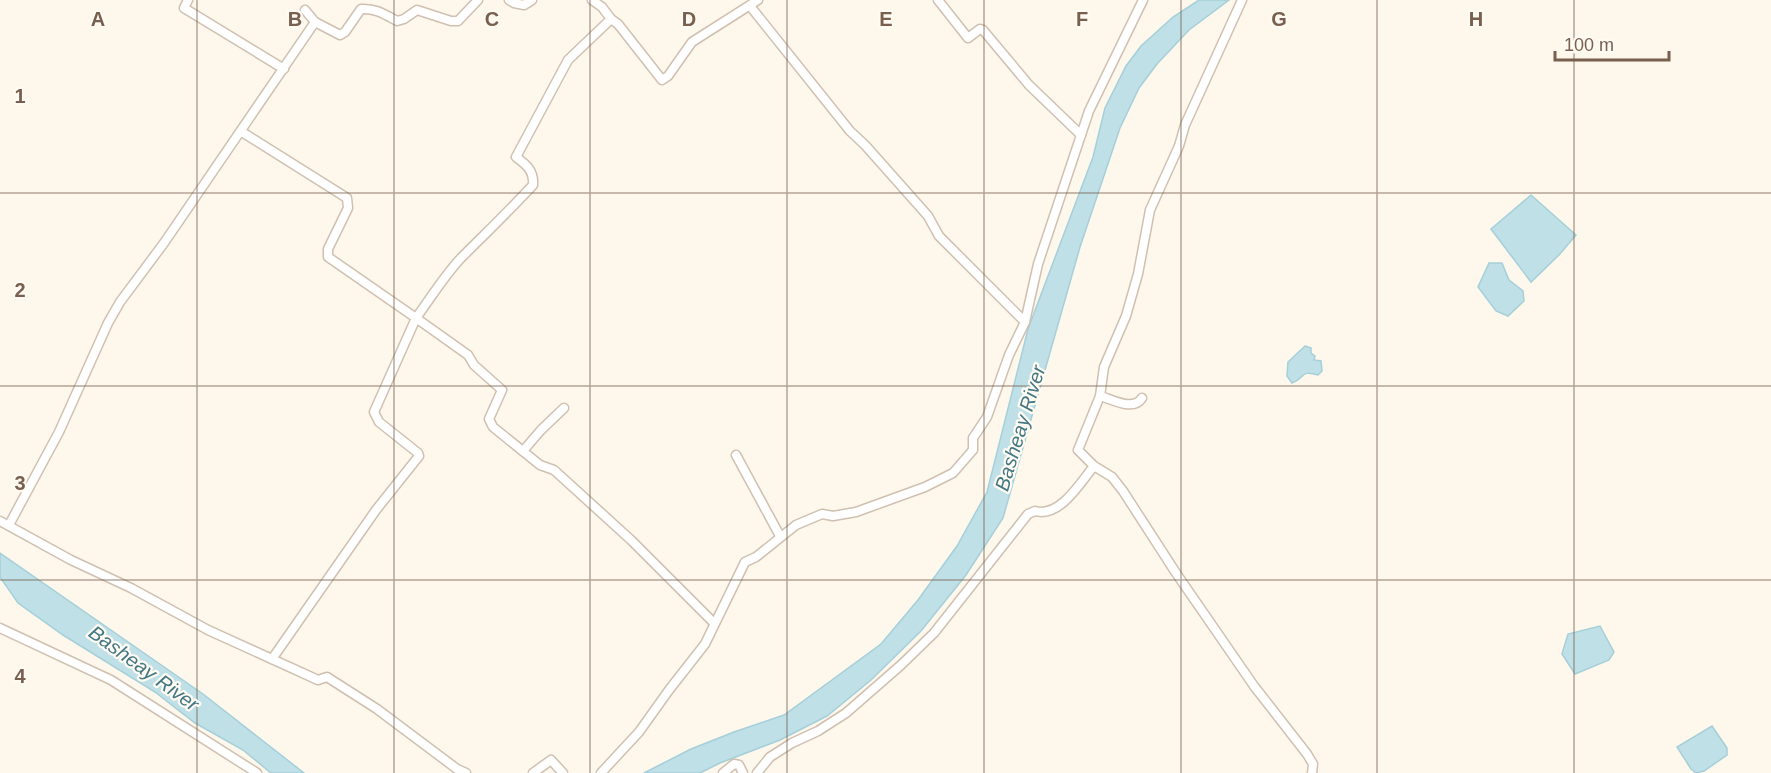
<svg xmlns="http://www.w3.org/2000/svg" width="1771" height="773" viewBox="0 0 1771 773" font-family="Arial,sans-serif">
<rect width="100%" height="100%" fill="#fdf7ec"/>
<g fill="#bfe0e7" stroke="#a5cfd9" stroke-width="1.5">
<polygon points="1199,0 1229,0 1189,30 1157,64 1139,88 1120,128 1080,247 1003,518 966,575 921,631 871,680 827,716 780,740 720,763 700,773 644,773 691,749 734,732 784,715 881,644 918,600 957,546 987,492 1028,329 1093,157 1105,108 1126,66 1141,46 1173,17"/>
<polygon points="1531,195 1576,235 1559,255 1531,282 1491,229"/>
<polygon points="1489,263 1502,263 1509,280 1523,291 1524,301 1508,316 1496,311 1478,287"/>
<path d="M1305,346L1311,348V353L1315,356L1314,360L1321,361L1322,371L1318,375C1300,369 1305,379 1292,383L1287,376L1288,362Z"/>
<polygon points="0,553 203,694 304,773 271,773 243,750 195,723 155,692 63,635 18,603 0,577"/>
<polygon points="1600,626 1614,652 1609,660 1575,674 1562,654 1568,634"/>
<polygon points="1712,726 1727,748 1727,755 1704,771 1696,773 1691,769 1677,747"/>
</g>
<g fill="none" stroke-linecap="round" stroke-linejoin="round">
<g stroke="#d0c0b0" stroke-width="11">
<g id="minor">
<polyline points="188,0 184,8 284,69"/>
<polyline points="509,0 514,3 524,5 532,0"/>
<polyline points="592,0 602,7 611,19"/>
<polyline points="938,0 968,38 980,29 983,30 1029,85 1081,135"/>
<polyline points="750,6 850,131 865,145 928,216 939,236 1025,322"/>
<path d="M315,22L340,35L345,32L361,9C375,8 384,14 397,21L404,19L417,10L451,21H458L478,0"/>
<path d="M242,132L347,198L348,208L328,249V257L416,318C430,299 444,276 461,258C485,234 510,210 533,185C534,171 527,165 516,157L568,60L611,19L618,24L662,80L668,76L692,42L758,0"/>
<path d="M1100,396C1112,399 1133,412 1142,398"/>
<polyline points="523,451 541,430 564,408"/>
<polyline points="736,455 780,536"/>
<polyline points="1094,466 1112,477 1123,491 1176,573 1254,686 1307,754 1313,764 1312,773"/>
<polyline points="0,521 71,560 131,588 208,630 318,680 327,677 377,709 457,769 466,773"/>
<polyline points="9,525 59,432 108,323 120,302 164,243 315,22 305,10"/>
<polyline points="0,628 111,680 257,773"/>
<polyline points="272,659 376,510 419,456 418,453 379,422 374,412 416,318 468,355 474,365 502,390 489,419 493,427 540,465 554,470 631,540 714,623"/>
<polyline points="533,773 551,760 563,773"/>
<polyline points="601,773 639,732 669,690 705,644 745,562 756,557 796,525 822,514 833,516 856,512 925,487 953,473 973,450 973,438 987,417 1009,355 1025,322 1038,264 1089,111 1143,0"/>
<polyline points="723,773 734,764 739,765 743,773"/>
<path d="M757,773L770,757L792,743L818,731L846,713L901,665L934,633L1028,514L1035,511C1060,518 1080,483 1094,466L1078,450L1100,396L1104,367L1126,316L1138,274L1150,210L1179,146L1185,125L1242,0"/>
</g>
</g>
<use href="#minor" stroke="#fff" stroke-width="8"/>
</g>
<path fill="none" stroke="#795f4d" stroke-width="1.5" stroke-opacity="0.55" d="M197,0V773M394,0V773M590,0V773M787,0V773M984,0V773M1181,0V773M1377,0V773M1574,0V773M0,193H1771M0,386H1771M0,580H1771"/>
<g text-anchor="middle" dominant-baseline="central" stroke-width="4.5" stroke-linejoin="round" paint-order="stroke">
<g font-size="20" font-style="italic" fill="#437784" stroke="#fffbf3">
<text transform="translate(1020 428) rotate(-73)">Basheay River</text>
<text transform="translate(144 668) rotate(36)">Basheay River</text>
</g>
</g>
<g font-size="20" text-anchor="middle" font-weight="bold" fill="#795f4d" stroke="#fffbf3" stroke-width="4.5" stroke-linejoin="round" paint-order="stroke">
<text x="98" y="26">A</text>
<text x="295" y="26">B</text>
<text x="492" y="26">C</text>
<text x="689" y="26">D</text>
<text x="886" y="26">E</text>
<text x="1082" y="26">F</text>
<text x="1279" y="26">G</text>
<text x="1476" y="26">H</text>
<text x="20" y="103">1</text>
<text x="20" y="297">2</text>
<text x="20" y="490">3</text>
<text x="20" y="683">4</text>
</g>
<path d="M1555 51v9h114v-9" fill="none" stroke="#795f4d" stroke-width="3"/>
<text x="1564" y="51" font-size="18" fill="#795f4d" stroke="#fffbf3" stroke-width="4.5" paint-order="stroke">100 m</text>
</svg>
